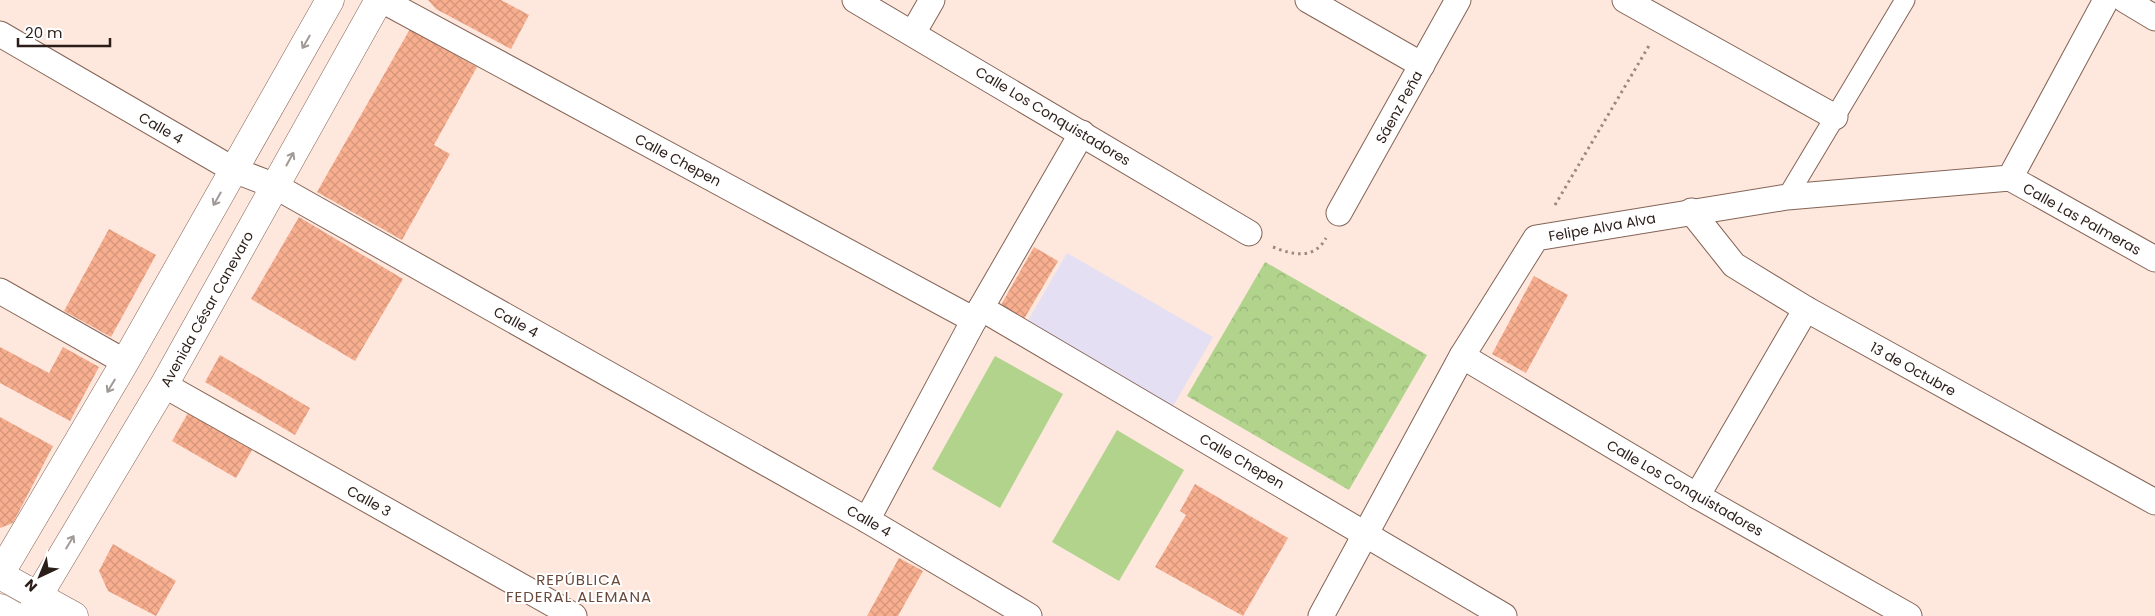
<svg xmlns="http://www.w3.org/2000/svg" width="2155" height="616" viewBox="0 0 2155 616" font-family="Poppins,sans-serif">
<defs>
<pattern id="forest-crowns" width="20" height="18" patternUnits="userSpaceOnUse" patternTransform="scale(1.25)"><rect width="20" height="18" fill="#b1d38c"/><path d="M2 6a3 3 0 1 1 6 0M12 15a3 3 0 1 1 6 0" fill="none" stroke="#98b578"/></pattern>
<pattern id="building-cross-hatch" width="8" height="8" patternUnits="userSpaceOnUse" patternTransform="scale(1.25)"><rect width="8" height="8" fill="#f8af90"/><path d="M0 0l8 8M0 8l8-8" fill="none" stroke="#d5967b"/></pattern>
</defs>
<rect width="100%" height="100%" fill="#fee7dd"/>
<polygon fill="#e5dff4" points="1067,253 1213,337 1172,408 1026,324"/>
<g fill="#b1d38c">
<polygon points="995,356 1063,394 1000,508 932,469"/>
<polygon points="1117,430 1184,470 1119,581 1052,542"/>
</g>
<polygon fill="url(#forest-crowns)" points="1265,262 1427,355 1349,490 1187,396"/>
<g fill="url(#building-cross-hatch)">
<polygon points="428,0 501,0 529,15 511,49 436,9"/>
<polygon points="410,29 477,67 434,145 450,154 402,240 317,192"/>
<polygon points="299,217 403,279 355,361 251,299"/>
<polygon points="109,229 156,255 111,337 64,311"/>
<polygon points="1034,247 1058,261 1024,319 1001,305"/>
<polygon points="1534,276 1568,295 1526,373 1492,354"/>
<polygon points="0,347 49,373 63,347 99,367 70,421 0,383"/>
<polygon points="220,355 310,408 295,435 205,382"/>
<polygon points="188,413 252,450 236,478 172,441"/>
<polygon points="0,417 53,446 13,523 0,528"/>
<polygon points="1195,484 1288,538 1243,616 1155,567 1186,515 1180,511"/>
<polygon points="113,544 176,581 156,616 108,591 99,571"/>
<polygon points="899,558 923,571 898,616 867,616"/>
</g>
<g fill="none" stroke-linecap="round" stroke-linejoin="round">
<g stroke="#846456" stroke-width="21">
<polyline id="pedestrian" points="1787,197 1905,0"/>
</g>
<g stroke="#846456" stroke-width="27">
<g id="minor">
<polyline points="382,0 974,320"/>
<polyline points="855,0 1249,233"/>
<polyline points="1308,0 1422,65"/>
<polyline points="1625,0 1835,117"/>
<polyline points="2125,0 2155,18"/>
<polyline points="913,33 932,0"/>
<polyline points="0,34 234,170 275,186 867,520 1029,616"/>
<polyline points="2010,178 2106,0"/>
<polyline points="2010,178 2155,259"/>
<polyline points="1691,211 1734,265 1806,309 2155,502"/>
<polyline points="1339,213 1458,0"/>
<polyline points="0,291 125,362"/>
<polyline points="981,308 1504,616"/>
<polyline points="1462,356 1697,496 1909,616"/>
<polyline points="164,385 574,616"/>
<polyline points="1697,496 1806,309"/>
<polyline points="867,520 974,320 1082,133"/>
<polyline points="1321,616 1462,356 1536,238 1787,197 2010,178"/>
</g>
</g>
<g stroke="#846456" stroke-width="29">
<g id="tertiary">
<polyline points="0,575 74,616"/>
<polyline points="0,608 14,616"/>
</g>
</g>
<g stroke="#846456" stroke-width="29">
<g id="secondary">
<polyline points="0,574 125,362 330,0"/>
<polyline points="31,616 38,596 164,385 379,0"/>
</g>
</g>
<g stroke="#9b8880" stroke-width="3" stroke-dasharray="2.5 4" stroke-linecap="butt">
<polyline points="1555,205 1650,44"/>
<path d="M1273,247C1293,255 1314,260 1326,238"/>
</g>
<use href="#pedestrian" stroke="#fff" stroke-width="19"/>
<use href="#minor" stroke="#fff" stroke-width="25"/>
<use href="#tertiary" stroke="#fff" stroke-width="28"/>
<use href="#secondary" stroke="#fff" stroke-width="28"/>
</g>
<defs><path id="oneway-shaft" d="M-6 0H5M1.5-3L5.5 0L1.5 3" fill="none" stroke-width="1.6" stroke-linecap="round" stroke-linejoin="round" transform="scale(1.25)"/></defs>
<g stroke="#a09997">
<use href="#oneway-shaft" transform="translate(306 42) rotate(120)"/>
<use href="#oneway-shaft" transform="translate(290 159) rotate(-61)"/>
<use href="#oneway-shaft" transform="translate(217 199) rotate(120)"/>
<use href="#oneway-shaft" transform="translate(111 386) rotate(121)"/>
<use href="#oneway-shaft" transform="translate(70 542) rotate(-59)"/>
</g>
<g text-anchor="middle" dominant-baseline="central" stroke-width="4" stroke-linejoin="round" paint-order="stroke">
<g font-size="14" fill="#2b1d18" stroke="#fff">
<text transform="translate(1399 107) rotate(-61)">Sáenz Peña</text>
<text transform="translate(1053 116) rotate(31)">Calle Los Conquistadores</text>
<text transform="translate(161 128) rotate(30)">Calle 4</text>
<text transform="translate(678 160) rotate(28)">Calle Chepen</text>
<text transform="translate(2082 219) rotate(29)">Calle Las Palmeras</text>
<text transform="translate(1602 227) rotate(-10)">Felipe Alva Alva</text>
<text transform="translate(207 309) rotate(-61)">Avenida César Canevaro</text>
<text transform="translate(516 322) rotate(29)">Calle 4</text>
<text transform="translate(1913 369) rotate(29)">13 de Octubre</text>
<text transform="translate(1242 461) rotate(30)">Calle Chepen</text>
<text transform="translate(1685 488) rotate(30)">Calle Los Conquistadores</text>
<text transform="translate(369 501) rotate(29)">Calle 3</text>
<text transform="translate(869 521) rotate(30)">Calle 4</text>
</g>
<g font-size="15" letter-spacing="1" fill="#694a3d" stroke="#fff">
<text x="579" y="579">REPÚBLICA<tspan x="579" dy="17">FEDERAL ALEMANA</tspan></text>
</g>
</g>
<g transform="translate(40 576) rotate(224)" stroke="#ffffff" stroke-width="4" paint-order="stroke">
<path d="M0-4L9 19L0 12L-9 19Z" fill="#2b1d18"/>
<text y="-8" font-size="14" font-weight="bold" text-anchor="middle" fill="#2b1d18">N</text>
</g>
<path d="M18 38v8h92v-8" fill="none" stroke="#2b1d18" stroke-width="2.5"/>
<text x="25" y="38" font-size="15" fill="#2b1d18" stroke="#ffffff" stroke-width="4" paint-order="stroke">20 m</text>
</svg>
